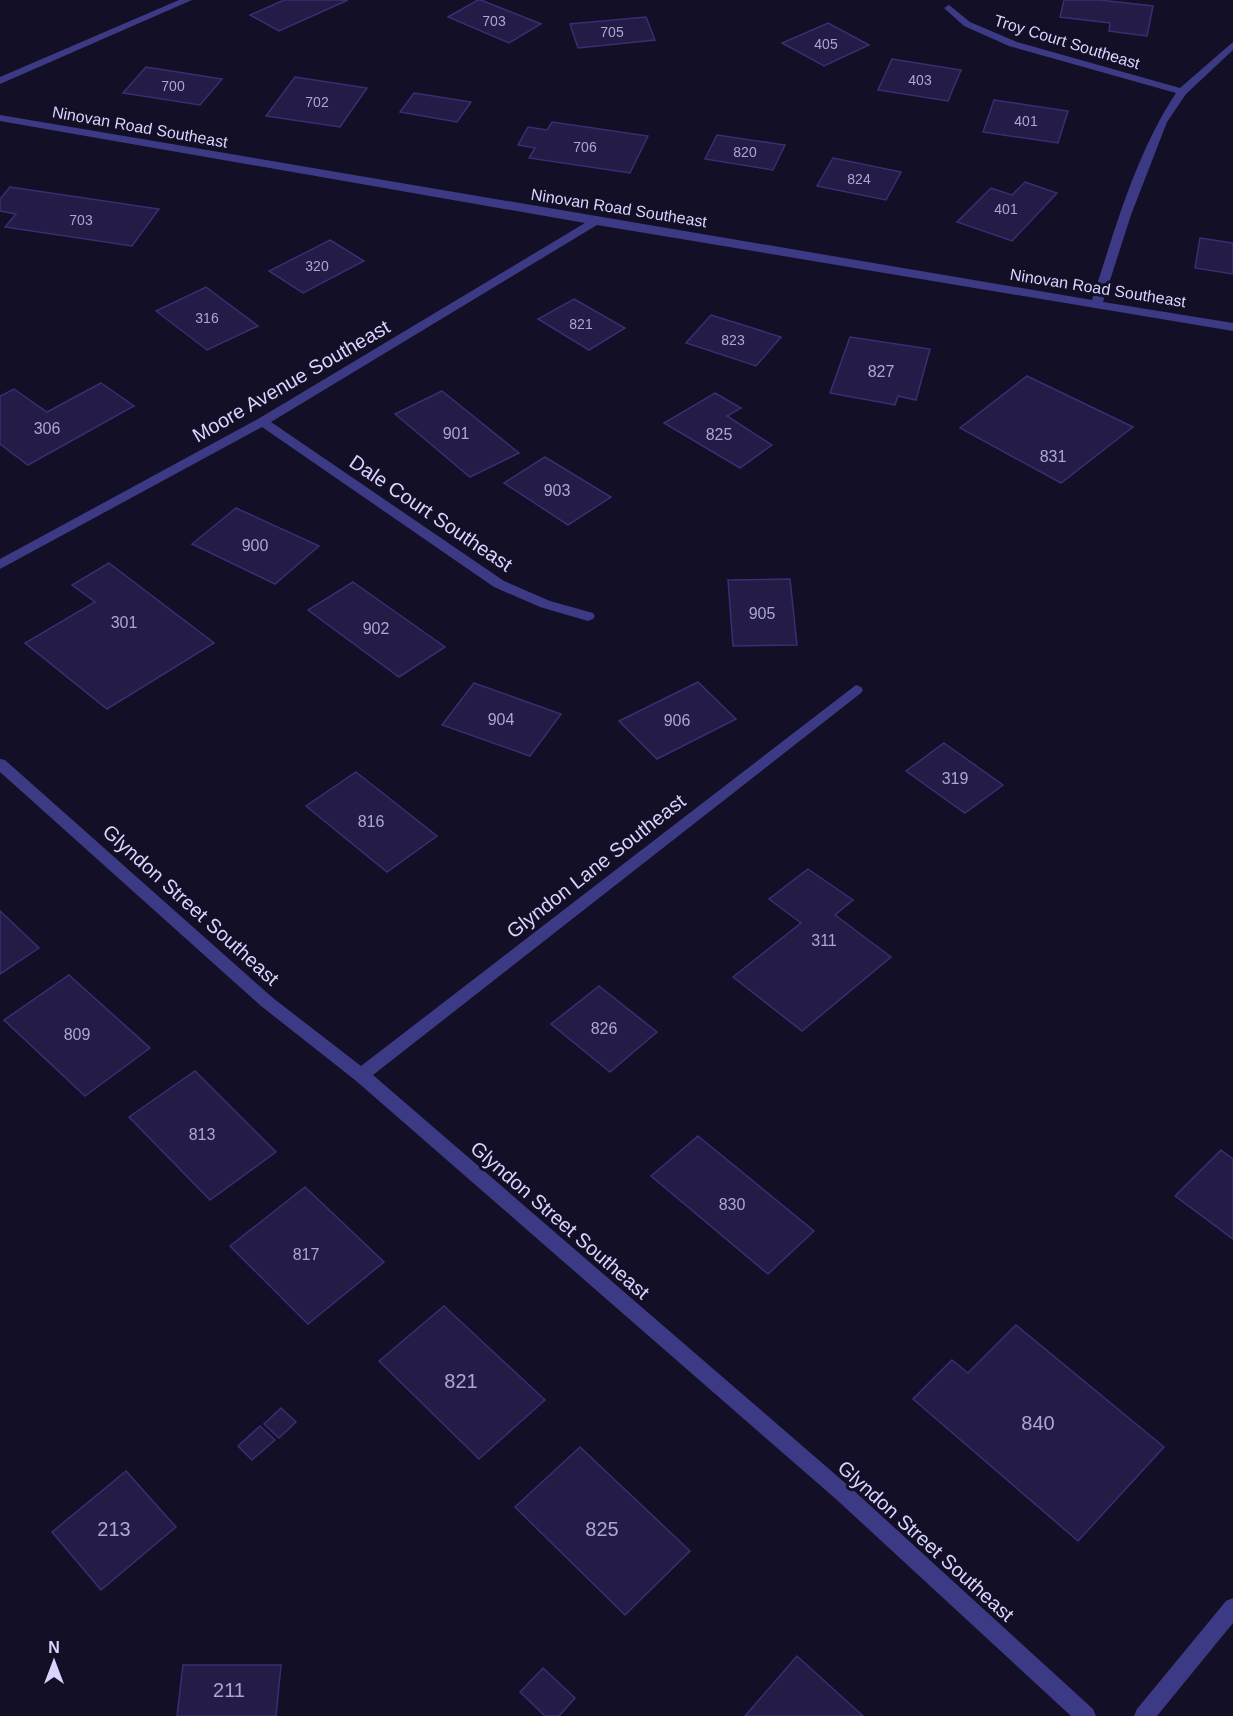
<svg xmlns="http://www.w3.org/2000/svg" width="1233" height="1716" viewBox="0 0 1233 1716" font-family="Arial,sans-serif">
<rect width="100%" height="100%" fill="#130f26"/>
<g fill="#241b47" stroke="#3b2d73" stroke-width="1.5">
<polygon points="284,0 348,0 279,31 250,15"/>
<polygon points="478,0 481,0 541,24 509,43 448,17"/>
<polygon points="1064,0 1100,0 1153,6 1147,36 1109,31 1110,23 1060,17"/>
<polygon points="646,17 655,40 578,48 570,24"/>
<polygon points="828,23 869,45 824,66 782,43"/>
<polygon points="892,59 961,70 948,101 878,90"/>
<polygon points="146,67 222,79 200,105 123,93"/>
<polygon points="295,77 367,88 340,127 266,116"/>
<polygon points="414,93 471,102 457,122 400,112"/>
<polygon points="994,100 1068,111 1058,143 983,132"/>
<polygon points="552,122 648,136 630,173 529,158 535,148 518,145 528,127 547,130"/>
<polygon points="717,135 785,145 773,170 705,159"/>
<polygon points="833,158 901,172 886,200 817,186"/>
<polygon points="1025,182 1057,193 1012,241 957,222 991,188 1012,195"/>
<polygon points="10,187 159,209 132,246 5,227 16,214 0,211 0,199"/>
<polygon points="1200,238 1233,243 1233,274 1195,268"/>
<polygon points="330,240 364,261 303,293 269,271"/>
<polygon points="206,287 258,326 207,350 156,311"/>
<polygon points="574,299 625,328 589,350 538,319"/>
<polygon points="711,315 781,337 756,366 686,343"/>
<polygon points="850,337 930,349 916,400 898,396 895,405 830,393"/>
<polygon points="1027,376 1133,427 1061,483 960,428"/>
<polygon points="101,383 134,406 28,465 0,444 0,396 14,389 47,412"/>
<polygon points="442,391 519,453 470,477 395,414"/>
<polygon points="715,393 741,408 727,416 772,445 740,468 664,423"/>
<polygon points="545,457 611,497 568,525 504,483"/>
<polygon points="236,508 319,546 275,584 192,544"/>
<polygon points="109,563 214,643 107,709 25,643 95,602 72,585"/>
<polygon points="790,579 797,645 733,646 728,580"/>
<polygon points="353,582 445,647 399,677 308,610"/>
<polygon points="698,682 736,719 657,759 619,721"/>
<polygon points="474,683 561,714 530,756 442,725"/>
<polygon points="944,743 1003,785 965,813 906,771"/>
<polygon points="356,772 437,836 387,872 306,806"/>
<polygon points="808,869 853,900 835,915 891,957 802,1031 733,977 801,923 769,899"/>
<polygon points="0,911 39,948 0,974"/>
<polygon points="69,975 150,1048 85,1096 4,1020"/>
<polygon points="599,986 657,1032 610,1072 551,1024"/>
<polygon points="195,1071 276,1152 210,1200 129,1117"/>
<polygon points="698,1136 814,1231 768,1274 651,1176"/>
<polygon points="1221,1150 1233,1159 1233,1239 1175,1196"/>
<polygon points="305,1187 384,1262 308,1324 230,1246"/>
<polygon points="444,1306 545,1400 479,1459 379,1361"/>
<polygon points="1016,1325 1164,1447 1078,1541 913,1399 952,1360 968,1373"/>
<polygon points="281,1408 296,1422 279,1438 264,1424"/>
<polygon points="260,1426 275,1440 252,1460 238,1446"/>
<polygon points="580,1447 690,1551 625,1615 515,1507"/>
<polygon points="126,1471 176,1527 101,1590 52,1532"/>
<polygon points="797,1656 863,1716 745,1716"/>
<polygon points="183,1665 281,1665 276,1716 177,1716"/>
<polygon points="543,1668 575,1698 559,1716 545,1716 520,1692"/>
</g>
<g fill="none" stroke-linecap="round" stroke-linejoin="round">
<g fill="#3d3a85" fill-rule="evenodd">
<polygon points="179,0 192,0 0,84 0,77"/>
<path d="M949,5L970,22L1017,42L1180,88L1233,42V50L1186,94L1167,122L1131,215L1103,302L1233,323V331L597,225L271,422L504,581L550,601L593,613L595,616L593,619L588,621L540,607L494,587L262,427L0,569V559L258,419L585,223L0,121V115L1092,300C1115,230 1135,155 1176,93L1009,46L964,26L944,8Z"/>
<polygon points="856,685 861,687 863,690 861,693 373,1075 851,1488 1093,1709 1096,1716 1071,1716 837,1500 355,1080 261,1006 0,772 0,759 5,760 273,998 361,1066"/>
<polygon points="1233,1598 1233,1623 1157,1716 1134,1716 1137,1709 1226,1601"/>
</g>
</g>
<g text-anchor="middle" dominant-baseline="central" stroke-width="6" stroke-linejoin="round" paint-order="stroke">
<g font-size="14" fill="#aca6d1">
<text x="494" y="21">703</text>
<text x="612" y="32">705</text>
<text x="826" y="44">405</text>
<text x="920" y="80">403</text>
<text x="173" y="86">700</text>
<text x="317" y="102">702</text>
<text x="1026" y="121">401</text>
<text x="585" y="147">706</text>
<text x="745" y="152">820</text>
<text x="859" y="179">824</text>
<text x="1006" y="209">401</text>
<text x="81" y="220">703</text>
<text x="317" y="266">320</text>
<text x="207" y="318">316</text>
<text x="581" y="324">821</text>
<text x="733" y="340">823</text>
</g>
<g font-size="16" fill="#d9d4ff" stroke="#130f26">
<text transform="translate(1067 42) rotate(17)">Troy Court Southeast</text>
<text transform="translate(140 127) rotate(10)">Ninovan Road Southeast</text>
<text transform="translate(619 208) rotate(9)">Ninovan Road Southeast</text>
<text transform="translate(1098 288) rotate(9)">Ninovan Road Southeast</text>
</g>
<g font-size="16" fill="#aca6d1">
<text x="881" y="371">827</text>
<text x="47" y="428">306</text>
<text x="456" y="433">901</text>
<text x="719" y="434">825</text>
<text x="1053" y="456">831</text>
<text x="557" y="490">903</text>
<text x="255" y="545">900</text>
<text x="762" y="613">905</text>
<text x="124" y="622">301</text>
<text x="376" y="628">902</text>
<text x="501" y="719">904</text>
<text x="677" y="720">906</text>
<text x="955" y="778">319</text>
<text x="371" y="821">816</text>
<text x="824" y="940">311</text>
<text x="604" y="1028">826</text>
<text x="77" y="1034">809</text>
<text x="202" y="1134">813</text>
<text x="732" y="1204">830</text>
<text x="306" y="1254">817</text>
</g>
<g font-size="20" fill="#d9d4ff" stroke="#130f26">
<text transform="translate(291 381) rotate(-30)">Moore Avenue Southeast</text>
<text transform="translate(431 513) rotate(34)">Dale Court Southeast</text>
<text transform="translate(596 866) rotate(-38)">Glyndon Lane Southeast</text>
<text transform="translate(191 905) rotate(42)">Glyndon Street Southeast</text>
<text transform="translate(560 1220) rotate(41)">Glyndon Street Southeast</text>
<text transform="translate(926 1541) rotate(42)">Glyndon Street Southeast</text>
</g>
<g font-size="20" fill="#aca6d1">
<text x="461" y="1381">821</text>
<text x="1038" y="1423">840</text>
<text x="114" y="1529">213</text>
<text x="602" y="1529">825</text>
<text x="229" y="1690">211</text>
</g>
</g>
<g transform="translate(54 1662)" stroke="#130f26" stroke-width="4.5" paint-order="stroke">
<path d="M0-4.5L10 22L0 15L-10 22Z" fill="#d9d4ff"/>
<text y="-9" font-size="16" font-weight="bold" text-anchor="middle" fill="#d9d4ff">N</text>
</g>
</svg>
